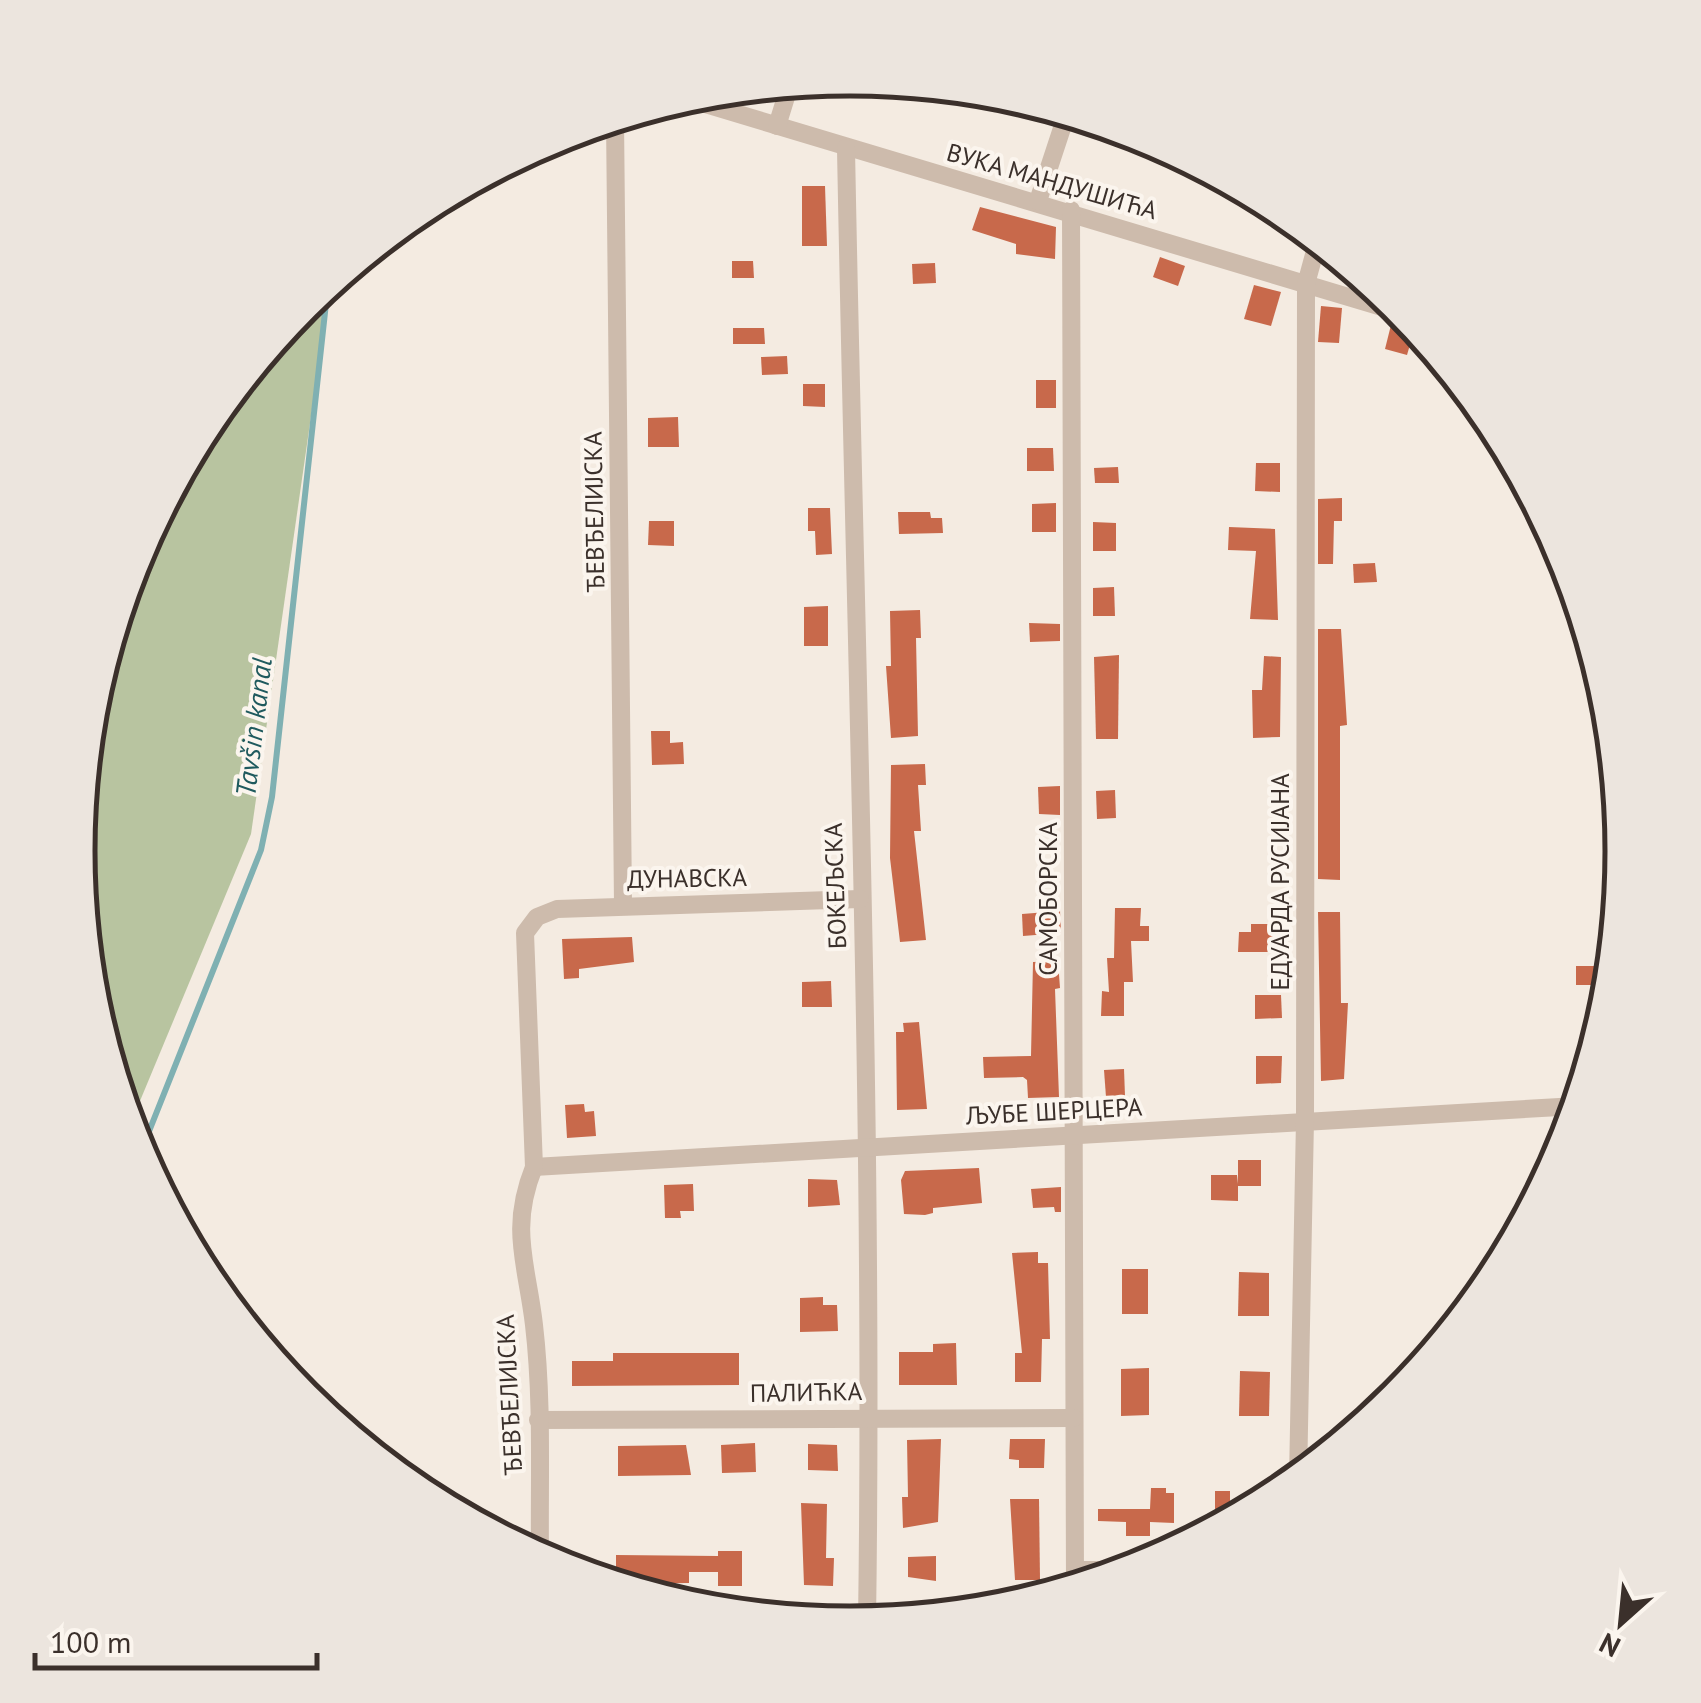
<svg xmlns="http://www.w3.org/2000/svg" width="1701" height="1703" viewBox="0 0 1701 1703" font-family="'PT Sans',sans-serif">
<rect width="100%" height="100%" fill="#f4ebe1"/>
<polygon fill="#b8c4a0" points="330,284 251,834 130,1125 92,1002 78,851 92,700 137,555 208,422 304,305"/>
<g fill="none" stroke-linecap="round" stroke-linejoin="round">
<polyline stroke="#7fb0b2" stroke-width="6" points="140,1154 261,850 272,797 328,285"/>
</g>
<g fill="#c8694b">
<polygon points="802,186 825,186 827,246 802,246"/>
<polygon points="980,207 1056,227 1055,259 1016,254 1016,244 972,230"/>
<polygon points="1160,257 1185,266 1178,286 1153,277"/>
<polygon points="732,261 753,261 754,278 732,278"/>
<polygon points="935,263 936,283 913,284 912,264"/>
<polygon points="1254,285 1281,292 1271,326 1244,319"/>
<polygon points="1321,306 1342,308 1339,343 1318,342"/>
<polygon points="1391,325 1414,331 1407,355 1385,349"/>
<polygon points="733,328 764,328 765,344 733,344"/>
<polygon points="787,356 788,374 762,375 761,357"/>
<rect x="1036" y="380" width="20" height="28"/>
<polygon points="803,384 825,384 825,407 803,406"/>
<polygon points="678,417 679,447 648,447 648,418"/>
<polygon points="1027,448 1053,448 1054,471 1027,471"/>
<polygon points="1256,463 1280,463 1280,492 1255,491"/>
<polygon points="1118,467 1119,483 1095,483 1094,468"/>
<polygon points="1342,498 1342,521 1334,521 1333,564 1318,564 1318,499"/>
<polygon points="1056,503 1056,532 1032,532 1032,504"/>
<polygon points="808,508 830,508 832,554 816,555 815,531 808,531"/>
<polygon points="898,512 930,512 931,518 942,518 943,533 899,534"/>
<polygon points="649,521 674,521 674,546 648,545"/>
<polygon points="1093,522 1116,523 1116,551 1093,551"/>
<polygon points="1229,527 1275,529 1278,620 1250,619 1256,551 1228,550"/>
<polygon points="1375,563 1377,582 1354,583 1353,564"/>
<polygon points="1114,587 1115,616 1093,616 1093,588"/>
<polygon points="828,606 828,646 804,646 804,607"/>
<polygon points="920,610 921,638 916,638 918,736 891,738 886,666 891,666 890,611"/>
<polygon points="1029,623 1060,624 1060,641 1030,642"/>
<polygon points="1318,629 1341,629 1347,725 1340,726 1340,880 1318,879"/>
<polygon points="1119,655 1118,739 1096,739 1094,657"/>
<polygon points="1264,656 1281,657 1280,737 1253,738 1252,690 1262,690"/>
<polygon points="651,731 670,731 670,743 683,742 684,764 652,765"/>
<polygon points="925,764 926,785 918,785 921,831 914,831 926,940 900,942 890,858 891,765"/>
<polygon points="1060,786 1060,815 1039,814 1038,787"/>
<polygon points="1115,790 1116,818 1097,819 1096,791"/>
<polygon points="1115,908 1141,908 1140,926 1149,926 1149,941 1131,941 1133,982 1124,982 1124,1016 1101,1016 1102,991 1109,992 1107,958 1114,958"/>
<polygon points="1060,911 1061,933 1023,936 1022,914"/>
<polygon points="1318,912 1340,912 1341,1003 1348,1003 1344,1079 1321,1081"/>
<polygon points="1251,924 1281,924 1282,952 1238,952 1239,932 1251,932"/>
<polygon points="632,937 634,962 579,969 579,978 564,979 562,939"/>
<polygon points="1058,961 1060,988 1055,989 1059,1097 1028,1098 1027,1080 1023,1077 984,1078 983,1057 1031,1056 1033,962"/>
<polygon points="1576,966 1612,966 1610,985 1576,985"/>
<polygon points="831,981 832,1007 802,1007 802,982"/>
<polygon points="1255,995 1281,995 1282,1018 1255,1019"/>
<polygon points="919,1022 927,1109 897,1110 896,1032 904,1032 903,1023"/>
<polygon points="1256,1056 1282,1056 1281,1083 1256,1084"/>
<polygon points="1124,1069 1125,1096 1106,1097 1104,1070"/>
<polygon points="584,1104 585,1112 594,1111 596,1136 567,1138 565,1105"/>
<polygon points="1238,1160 1261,1160 1261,1186 1238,1186 1238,1201 1211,1200 1211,1175 1237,1175 1238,1184"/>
<polygon points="979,1168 982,1203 933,1208 933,1213 925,1215 904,1214 901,1180 905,1171"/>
<polygon points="808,1179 837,1180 840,1205 808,1207"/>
<polygon points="693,1184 694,1211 680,1211 681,1218 665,1218 664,1185"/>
<polygon points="1061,1187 1061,1212 1055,1212 1054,1207 1033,1208 1031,1189"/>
<polygon points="1038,1252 1038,1263 1048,1263 1050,1339 1042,1339 1041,1382 1015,1382 1015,1353 1022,1353 1012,1253"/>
<rect x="1122" y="1269" width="26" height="45"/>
<polygon points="1239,1272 1269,1273 1269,1316 1238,1316"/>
<polygon points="823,1297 823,1305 837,1305 838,1331 800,1332 800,1298"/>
<polygon points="956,1343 957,1385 899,1385 899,1352 933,1352 933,1344"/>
<polygon points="613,1353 739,1353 739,1385 572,1386 572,1361 613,1361"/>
<polygon points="1149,1368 1149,1415 1121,1416 1121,1369"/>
<polygon points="1240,1371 1270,1372 1269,1416 1239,1416"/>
<polygon points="941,1439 938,1522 903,1528 902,1497 908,1497 907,1440"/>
<polygon points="1010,1439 1045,1439 1044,1468 1019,1468 1019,1460 1009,1459"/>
<polygon points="755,1443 756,1472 722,1473 721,1445"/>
<polygon points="808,1444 837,1445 838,1471 808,1470"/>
<polygon points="686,1445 691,1475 618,1476 618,1446"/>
<polygon points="1151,1488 1166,1488 1166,1493 1174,1493 1174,1523 1150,1522 1150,1513 1150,1536 1126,1536 1126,1522 1098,1521 1098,1509 1150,1509"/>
<polygon points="1215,1491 1230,1491 1230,1505 1259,1505 1232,1520 1215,1519"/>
<polygon points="1010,1499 1039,1499 1040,1580 1015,1580"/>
<polygon points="801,1503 827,1504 826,1558 834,1558 833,1586 804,1585"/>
<polygon points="718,1551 742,1551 742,1586 718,1586 718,1572 689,1572 689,1583 616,1584 616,1555 718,1556"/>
<polygon points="936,1556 936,1581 908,1577 908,1557"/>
</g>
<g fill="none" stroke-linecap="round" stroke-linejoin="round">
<g stroke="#cdbbac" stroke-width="18">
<polyline points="685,98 1405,314"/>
<polyline points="615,119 623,904"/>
<polyline points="777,126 790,84"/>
<path d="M846,148C855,640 874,1131 867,1623"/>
<polyline points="1038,201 1067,113"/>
<polyline points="1071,210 1075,1587"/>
<polyline points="534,1167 1577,1106"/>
<polyline points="538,1420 1074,1418"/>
<polyline points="1298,1479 1305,1120 1306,284 1318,240"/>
<path d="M540,1558C539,1481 543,1402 534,1325C527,1264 509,1229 534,1167L525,933L537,917L557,909L860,899"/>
<polyline points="1075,1570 1133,1570"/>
<polyline points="821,1622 867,1621"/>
</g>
</g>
<g text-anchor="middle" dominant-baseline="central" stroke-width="8" stroke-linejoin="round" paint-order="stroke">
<g font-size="25" fill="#3b302b" stroke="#fbf5ee">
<text transform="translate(1052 181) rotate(16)">ВУКА МАНДУШИЋА</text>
<text transform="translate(594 512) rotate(-91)">ЂЕВЂЕЛИЈСКА</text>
<text transform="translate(687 878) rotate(-1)">ДУНАВСКА</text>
<text transform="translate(1280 882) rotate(-90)">ЕДУАРДА РУСИЈАНА</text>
<text transform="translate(835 886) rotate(-92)">БОКЕЉСКА</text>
<text transform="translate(1048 899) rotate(-90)">САМОБОРСКА</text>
<text transform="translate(1054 1111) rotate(-3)">ЉУБЕ ШЕРЦЕРА</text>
<text transform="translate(806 1392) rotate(-1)">ПАЛИЋКА</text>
<text transform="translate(509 1395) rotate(-93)">ЂЕВЂЕЛИЈСКА</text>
</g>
<g font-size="28" font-style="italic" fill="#1f5a5e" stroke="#fbf5ee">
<text transform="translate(253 727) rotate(-83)">Tavšin kanal</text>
</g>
</g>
<path d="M0 0H1701V1703H0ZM95 851a755 755 0 1 1 1510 0a755 755 0 1 1-1510 0Z" fill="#ece5de" fill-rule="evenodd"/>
<path fill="none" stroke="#3b302b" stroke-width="5" d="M95 851a755 755 0 1 1 1510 0a755 755 0 1 1-1510 0Z"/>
<g transform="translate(1621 1623) rotate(207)" stroke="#fbf5ee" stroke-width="8" paint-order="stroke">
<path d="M0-8L18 38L0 25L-18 38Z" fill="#3b302b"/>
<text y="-15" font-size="28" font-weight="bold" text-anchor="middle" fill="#3b302b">N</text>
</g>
<path d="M35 1653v15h282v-15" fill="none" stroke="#3b302b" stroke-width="5"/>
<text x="50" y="1653" font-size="30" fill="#3b302b" stroke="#fbf5ee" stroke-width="8" paint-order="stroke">100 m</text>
</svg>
